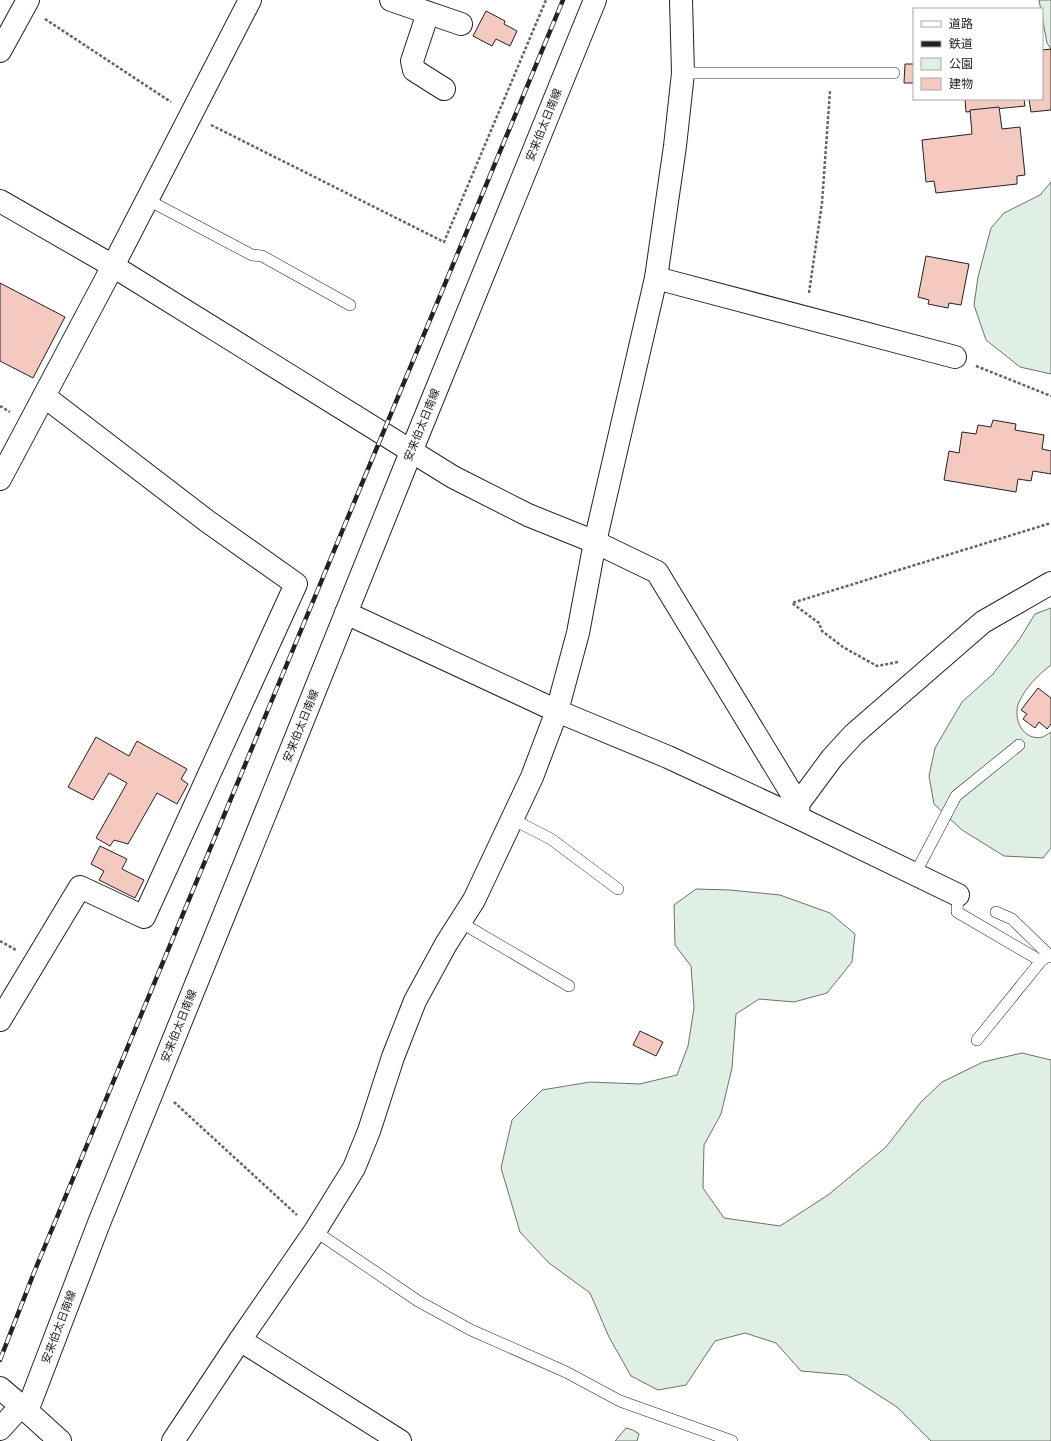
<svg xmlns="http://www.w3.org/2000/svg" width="1051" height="1441" viewBox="0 0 1051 1441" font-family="'Varela Round','Noto Sans JP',sans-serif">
<rect width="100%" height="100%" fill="#fff"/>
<g fill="#e0efe3" stroke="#6f6f6f">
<polygon points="1039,0 1051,0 1051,49 1047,43"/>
<polygon points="1051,182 1051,374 1020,367 986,340 974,305 978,277 991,228 1004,213 1040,195"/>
<path d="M1051,608V665C1038,675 1026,687 1019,702C1012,718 1023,742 1043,737C1045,736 1048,734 1051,732V848L1043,858L1004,856L962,830L934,804L929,776L935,748L962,702L993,674L1019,640L1035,614Z"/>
<polygon points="696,889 730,890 780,895 830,913 855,934 852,962 827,993 794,1002 759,999 736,1014 732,1068 721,1114 704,1145 703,1188 724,1218 780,1226 828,1195 886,1147 921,1102 942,1082 983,1062 1022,1053 1051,1060 1051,1441 931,1441 897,1407 847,1375 801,1371 776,1343 745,1333 715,1341 686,1385 658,1390 631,1376 609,1337 590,1293 549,1263 520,1232 501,1168 512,1120 542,1090 590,1082 640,1084 677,1075 688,1046 694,1008 691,966 675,945 674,905"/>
<polygon points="626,1428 633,1430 639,1434 637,1441 615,1441"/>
</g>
<g fill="#f3c9c0" stroke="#222">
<polygon points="486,11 505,21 504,24 517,31 510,46 496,39 492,46 473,36"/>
<polygon points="1051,49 1051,110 1031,112 1029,99 1042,99 1042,50"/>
<polygon points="905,64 914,64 914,83 904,83"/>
<polygon points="965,99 1024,99 1025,106 966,112"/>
<polygon points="999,107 1002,129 1020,127 1025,175 1017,176 1017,184 936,193 934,181 926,182 922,140 972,134 970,110"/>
<polygon points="926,256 969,264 961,305 949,303 948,308 928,304 929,300 918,297"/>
<polygon points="0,283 65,317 33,378 0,361"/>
<polygon points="993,420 1016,424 1015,430 1044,435 1042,449 1051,451 1051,474 1033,471 1031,481 1018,479 1016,492 944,480 949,451 959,453 962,432 976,434 978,425 991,427"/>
<polygon points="1038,688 1051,698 1051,724 1047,729 1039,722 1035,728 1023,719 1027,714 1021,710"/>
<polygon points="96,737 129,756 137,741 187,769 181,779 188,784 177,804 157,793 128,844 114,840 110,846 96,838 127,783 109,773 93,800 68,787"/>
<polygon points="100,846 127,859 122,869 144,880 135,898 99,880 104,871 91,864"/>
<polygon points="640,1031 663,1042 656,1056 633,1045"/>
</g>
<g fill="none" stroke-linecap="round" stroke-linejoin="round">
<g stroke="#222" stroke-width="12">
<g id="lane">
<polyline points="683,73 894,73"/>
<polyline points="148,200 252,255 262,256 350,305"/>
<polyline points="512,819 551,839 618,889"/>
<polyline points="915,874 956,796 1019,745"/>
<polyline points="958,895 957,912 1041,961"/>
<polyline points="996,912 1012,919 1051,957"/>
<polyline points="460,922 569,986"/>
<polyline points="977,1040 1041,961 1049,955"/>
<polyline points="315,1231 418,1301 471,1330 566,1372 620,1401 732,1441"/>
</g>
</g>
<g stroke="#222" stroke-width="24">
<g id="street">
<polyline points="391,0 461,24"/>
<polyline points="428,13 412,61 414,70 444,89"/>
<polyline points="0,51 28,0"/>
<polyline points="0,201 113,266 453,477 528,515 595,542 657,572 798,804 799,818"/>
<polyline points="656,278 955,357"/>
<polyline points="0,479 113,266 250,0"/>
<polyline points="346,613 557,711 668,757 799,818 958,895"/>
<polyline points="798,804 832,758 854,734 983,622 1051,583"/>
<polyline points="0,1020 80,887 144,917 296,584 207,521 44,396"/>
<polyline points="240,1340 400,1441"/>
<polyline points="0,1388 27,1411"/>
<polyline points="0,1429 21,1406"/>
<polyline points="173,1441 240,1340 315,1231 354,1168 369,1131 393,1057 415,1001 446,944 474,900 532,777 557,711 578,633 595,542 656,278 675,146 683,73 681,0"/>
</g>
</g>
<g stroke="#222" stroke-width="24">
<polyline id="primary" points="60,1441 27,1411 99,1223 276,787 411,452 595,0"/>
</g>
<g stroke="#646464" stroke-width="2.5" stroke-dasharray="3 2" stroke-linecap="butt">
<polyline points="45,19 171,102"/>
<polyline points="211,125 444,242 546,0"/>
<polyline points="809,293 822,203 830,91"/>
<polyline points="976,366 1051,396"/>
<polyline points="0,406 10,412"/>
<polyline points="898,662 877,666 843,647 822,631 819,623 792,603 1051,523"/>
<polyline points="0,941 16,950"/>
<polyline points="174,1102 297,1215"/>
</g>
<use href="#lane" stroke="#fff" stroke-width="11"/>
<use href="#street" stroke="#fff" stroke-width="22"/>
<use href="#primary" stroke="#fff" stroke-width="22"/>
<g stroke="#222" stroke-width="4.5">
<polyline id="rail" points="0,1360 35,1270 563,0"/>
</g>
<use href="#rail" stroke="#fff" stroke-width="3" stroke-dasharray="9" stroke-linecap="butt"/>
</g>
<g text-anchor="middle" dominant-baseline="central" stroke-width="3" stroke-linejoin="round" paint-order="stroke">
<g font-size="11" fill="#222" stroke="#fff">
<text transform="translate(544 125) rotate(-68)">安来伯太日南線</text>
<text transform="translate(422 425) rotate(-68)">安来伯太日南線</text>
<text transform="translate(301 726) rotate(-68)">安来伯太日南線</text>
<text transform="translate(179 1026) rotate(-68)">安来伯太日南線</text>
<text transform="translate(59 1327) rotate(-69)">安来伯太日南線</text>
</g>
</g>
<rect x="913" y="8" width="130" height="92" fill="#ffffff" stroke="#a7a7a7"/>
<rect x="921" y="21" width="20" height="6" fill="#ffffff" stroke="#a7a7a7"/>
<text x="949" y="28" font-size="12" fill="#222222">道路</text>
<rect x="921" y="41" width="20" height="6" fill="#222222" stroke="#a7a7a7"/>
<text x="949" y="48" font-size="12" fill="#222222">鉄道</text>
<rect x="921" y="58" width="20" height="12" fill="#e0efe3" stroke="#a7a7a7"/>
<text x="949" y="68" font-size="12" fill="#222222">公園</text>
<rect x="921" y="78" width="20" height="12" fill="#f3c9c0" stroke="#a7a7a7"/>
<text x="949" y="88" font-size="12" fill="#222222">建物</text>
</svg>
